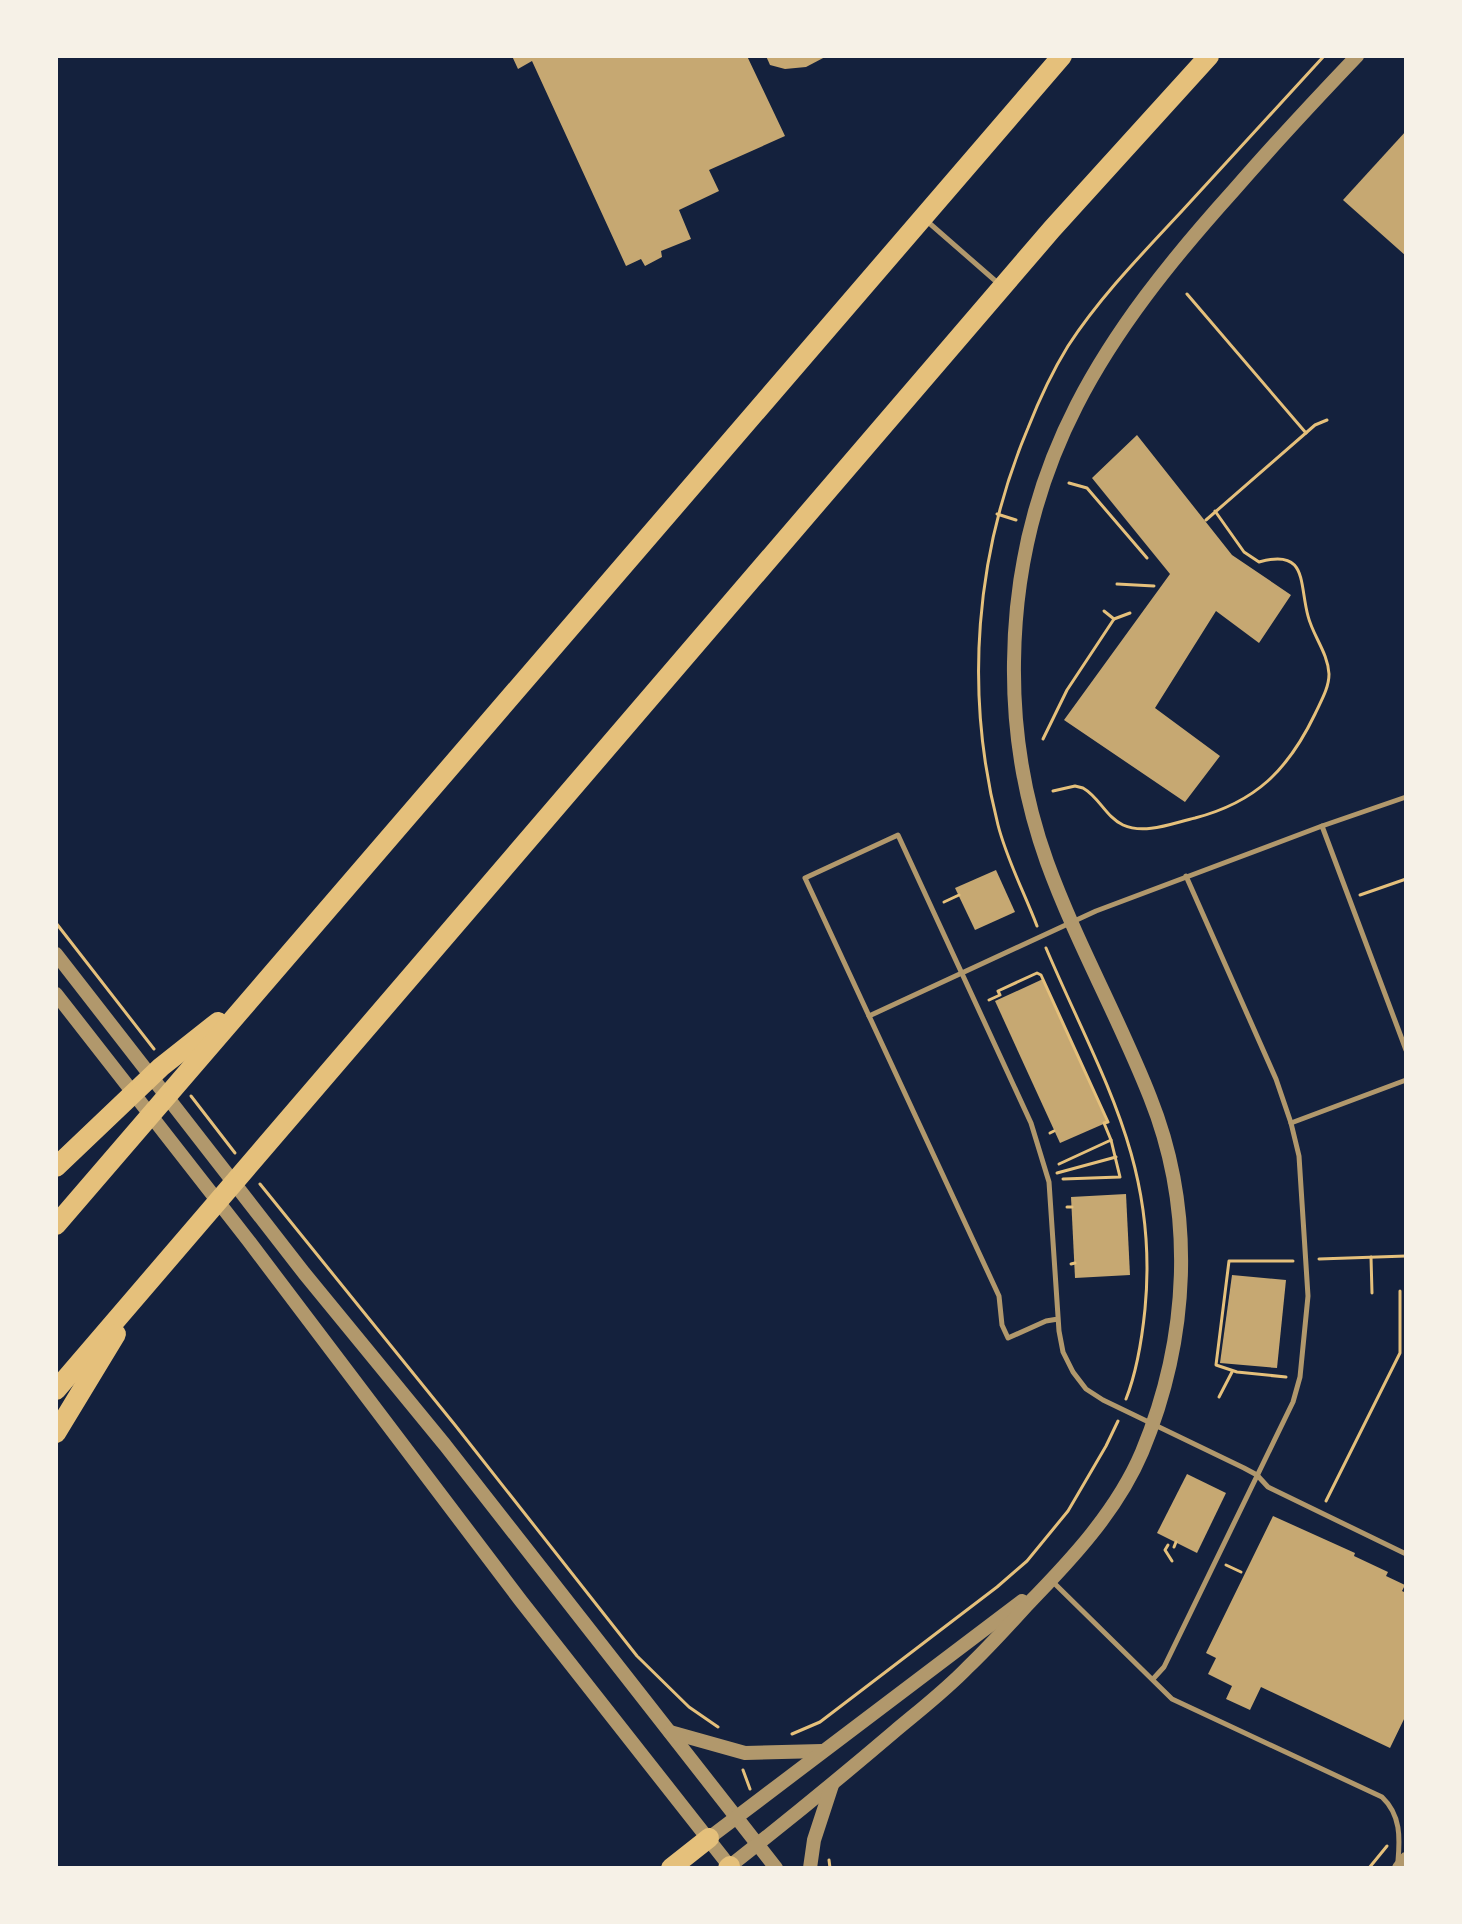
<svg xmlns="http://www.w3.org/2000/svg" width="1462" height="1924" viewBox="0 0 1462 1924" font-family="'DejaVu Sans',sans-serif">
<rect width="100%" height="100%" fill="#14213d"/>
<g fill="#c6a872">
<polygon points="512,56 747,56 785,136 709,170 719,191 679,210 691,239 661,251 662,257 645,266 641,259 626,266 532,61 518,69"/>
<polygon points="766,56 827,56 806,67 785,69 770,65"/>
<polygon points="1406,131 1406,256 1343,200"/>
<polygon points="1137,435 1232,555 1291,595 1259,643 1216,611 1155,708 1220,756 1185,802 1064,720 1170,574 1092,478"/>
<polygon points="996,870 1015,912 975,930 955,888"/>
<polygon points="1043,979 1108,1122 1060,1143 995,1001"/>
<polygon points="1126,1194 1130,1275 1075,1278 1071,1197"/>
<polygon points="1232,1275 1286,1280 1277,1368 1220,1363"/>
<polygon points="1187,1474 1226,1493 1197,1553 1157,1533"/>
<polygon points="1273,1516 1355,1553 1354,1556 1388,1572 1386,1576 1405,1585 1402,1591 1406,1593 1406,1715 1390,1748 1261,1687 1250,1710 1226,1699 1232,1686 1208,1674 1216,1658 1206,1653"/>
</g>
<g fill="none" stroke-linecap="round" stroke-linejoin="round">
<g stroke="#e5c07b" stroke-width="3">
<polyline points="1187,294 1306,433"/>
<polyline points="1069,483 1087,488 1147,558"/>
<polyline points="997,514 1016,520"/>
<polyline points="1206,520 1315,425 1327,420"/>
<polyline points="1117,584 1154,586"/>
<polyline points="1104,611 1114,619"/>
<polyline points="1043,739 1067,690 1114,619 1130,613"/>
<path d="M1053,791L1075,786L1083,788C1099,797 1106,817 1123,825C1145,835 1173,823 1195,818C1256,802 1288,770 1315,714C1321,701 1329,688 1329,674C1328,653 1313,636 1308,616C1299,583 1308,548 1259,562L1244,552L1215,511"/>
<polyline points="1360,895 1406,879"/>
<polyline points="944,902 959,895"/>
<polyline points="56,923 154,1049"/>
<path d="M1037,926C1024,892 1007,860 998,825C964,692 975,554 1028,428C1039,400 1052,372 1068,346C1100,297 1141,255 1181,212C1228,160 1276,108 1324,56"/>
<path d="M1046,948C1100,1075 1159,1164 1145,1309C1142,1339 1137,1371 1126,1399"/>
<polyline points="989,1000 1000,995 998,991 1037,973 1041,975 1108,1122 1104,1123 1111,1140"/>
<polyline points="191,1096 235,1153"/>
<polyline points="1050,1133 1054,1131"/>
<polyline points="1059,1164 1111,1140 1120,1177 1063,1179"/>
<polyline points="1057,1173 1116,1157"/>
<polyline points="260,1184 455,1425 637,1656 689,1707 718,1727"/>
<polyline points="1067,1207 1072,1207"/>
<polyline points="1371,1257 1372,1293"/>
<polyline points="1319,1259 1406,1256"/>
<polyline points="1071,1264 1075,1263"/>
<polyline points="1286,1377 1237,1372 1216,1365 1229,1261 1293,1261"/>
<polyline points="1219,1397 1232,1372"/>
<polyline points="1326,1501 1400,1353 1400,1291"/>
<polyline points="1168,1545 1165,1550 1172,1561"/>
<polyline points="1174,1547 1176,1542"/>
<polyline points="1226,1565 1241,1572"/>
<polyline points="792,1734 820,1722 997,1587 1027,1561 1068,1511 1106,1446 1118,1421"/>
<polyline points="743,1770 750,1789"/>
<polyline points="829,1860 830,1868"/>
<polyline points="1369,1868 1387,1846"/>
</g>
<g stroke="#b1986c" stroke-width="5">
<polyline points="928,222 999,284"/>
<polyline points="1322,826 1406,797"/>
<polyline points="869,1016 1096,911 1322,826 1406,1050"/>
<polyline points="1291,1123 1406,1080"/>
<polyline points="1058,1319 1046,1321 1008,1338 1002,1325 999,1296 805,878 898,835 1031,1123 1049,1182 1059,1331 1063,1352 1073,1372 1086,1389 1103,1400 1244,1468 1257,1475 1268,1487 1406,1554"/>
<path d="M1052,1581L1172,1699L1382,1797C1401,1815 1400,1838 1398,1861"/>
<polyline points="1153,1679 1164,1667 1293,1402 1300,1377 1308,1296 1299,1156 1291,1123 1276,1079 1186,876"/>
</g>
<g stroke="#b1986c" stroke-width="14">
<polyline points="56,954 304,1273 445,1445 776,1868"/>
<polyline points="56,994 248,1240 521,1601 731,1868"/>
<polyline points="670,1732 745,1753 822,1751"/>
<polyline points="709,1838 1022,1601"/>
<path d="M730,1866C786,1822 841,1777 895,1731C920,1710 946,1690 968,1667C989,1647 1008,1626 1027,1605C1071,1560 1117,1511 1142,1452C1189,1339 1196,1212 1150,1097C1119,1018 1076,942 1047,862C1024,798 1013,730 1014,662C1016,464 1106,332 1234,190C1274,144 1315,100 1357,56"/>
<polyline points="810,1868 814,1840 832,1785"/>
<polyline points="1399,1868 1406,1859"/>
</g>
<g stroke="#e5c07b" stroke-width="20">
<polyline points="56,1167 161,1067 218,1022"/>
<polyline points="56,1225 1062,56"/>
<polyline points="56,1390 1052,229 1209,56"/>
<polyline points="56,1433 116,1334"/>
<polyline points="671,1868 709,1838"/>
<polyline points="728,1868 730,1866"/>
</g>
</g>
<rect width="1462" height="1924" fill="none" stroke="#f6f1e7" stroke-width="116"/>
</svg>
